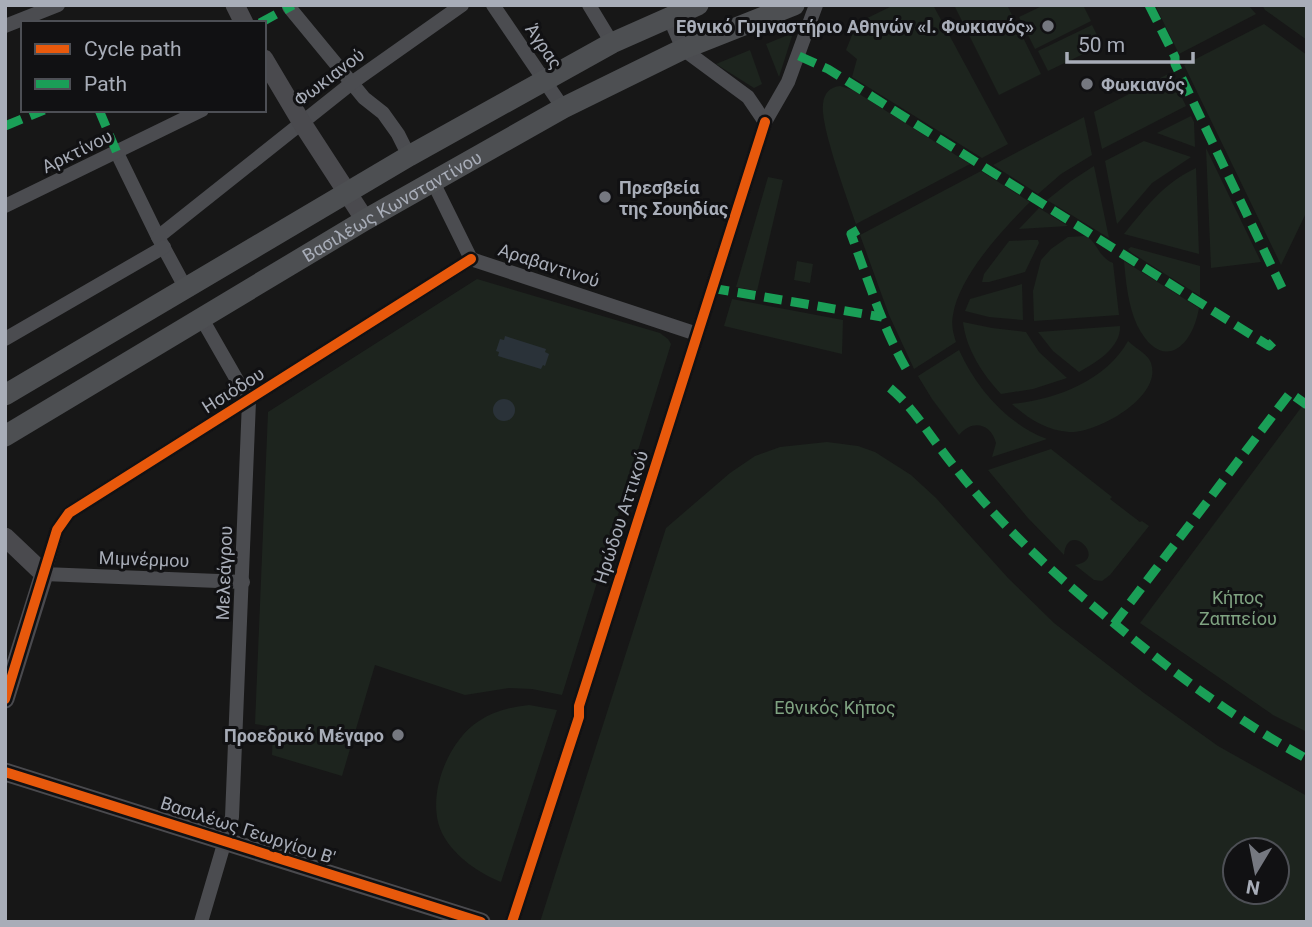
<svg xmlns="http://www.w3.org/2000/svg" width="1312" height="927" viewBox="0 0 1312 927" font-family="Roboto,sans-serif">
<rect width="100%" height="100%" fill="#171717"/>
<g fill="#1d241e" fill-rule="evenodd">
<polygon points="894,5 933,5 1008,144 982,158 852,77 857,59 846,50 857,23"/>
<polygon points="954,5 1007,5 1041,74 999,95"/>
<polygon points="1044,5 1083,5 1091,21 1035,49 1019,17"/>
<polygon points="1155,5 1248,5 1256,14 1179,54"/>
<polygon points="1262,5 1307,5 1307,40 1265,10"/>
<polygon points="1264,24 1307,55 1307,211 1281,265 1184,65"/>
<polygon points="1092,25 1102,45 1048,71 1038,51"/>
<polygon points="793,33 779,77 766,44"/>
<polygon points="750,50 762,84 754,88 716,64"/>
<polygon points="1170,73 1186,106 1102,149 1094,112"/>
<path d="M840,86L853,90L970,164L856,224C848,200 820,126 823,104C824,93 830,87 840,86Z"/>
<polygon points="1191,116 1194,122 1195,147 1157,133"/>
<polygon points="1084,117 1092,155 1061,174 1038,194 993,165"/>
<polygon points="1144,141 1191,157 1152,183 1117,224 1105,161"/>
<polygon points="1206,148 1261,262 1211,268"/>
<polygon points="1094,166 1109,238 1047,200 1071,181"/>
<path d="M1196,168L1199,254L1124,234C1146,207 1164,183 1196,168Z"/>
<path d="M981,171L1030,202C1003,229 959,276 953,315C951,324 953,333 956,342L914,369L889,315L860,235Z"/>
<polygon points="768,177 783,180 757,291 736,287"/>
<polygon points="1039,208 1068,226 1019,229"/>
<path d="M1086,236C1098,243 1098,257 1113,263L1119,315L1034,321L1033,291L1041,260L1051,249L1068,237Z"/>
<polygon points="1030,240 1038,240 1039,243 1025,272 989,282 982,282 984,274 1009,241"/>
<polygon points="1131,247 1200,266 1200,296 1132,253 1128,249"/>
<polygon points="797,261 813,264 810,283 794,280"/>
<path d="M1124,261L1199,308C1192,349 1161,373 1137,325C1128,305 1126,283 1124,261Z"/>
<polygon points="477,279 660,333 668,339 671,344 562,695 532,689 509,688 465,695 375,665 342,776 272,755 273,727 255,724 268,412"/>
<polygon points="1022,284 1023,320 989,317 965,311 970,299"/>
<polygon points="732,299 843,320 842,354 724,326"/>
<path d="M963,322L992,328L1026,332L1039,352L1067,378L1033,389L1001,394C983,375 966,349 963,322Z"/>
<path d="M1120,326C1121,348 1095,363 1079,372L1053,351L1038,332Z"/>
<path d="M1128,341C1135,348 1148,354 1151,363C1163,397 1096,434 1069,432C1047,431 1027,418 1012,404C1054,400 1106,381 1128,341Z"/>
<path d="M959,350C977,389 1007,424 1047,439L992,457L996,443C991,423 972,419 959,435L932,399L918,376Z"/>
<polygon points="1303,405 1307,407 1307,732 1273,715 1140,623"/>
<path d="M827,442L858,446L875,452L911,475L936,498L1008,578L1054,623L1144,693L1218,746L1307,796V922H540L666,528L730,473L755,456L780,447ZM1235,850H1277V892H1235Z"/>
<path d="M1051,449L1112,497L1110,499L1140,522L1142,521L1149,526L1110,575L1102,581L1094,580L1075,565C1110,560 1067,518 1064,555L1028,518L988,470Z"/>
<path d="M529,705L557,710L501,882C479,873 455,857 443,835C424,800 447,741 479,721C494,711 511,707 529,705Z"/>
</g>
<g fill="#2a3239">
<polygon points="505,336 546,349 545,352 549,354 545,366 543,365 541,369 498,356 499,352 496,351 500,339 504,340"/>
<circle cx="504" cy="410" r="11"/>
</g>
<g fill="none" stroke-linecap="round" stroke-linejoin="round">
<g stroke="#4b4c50" stroke-width="14">
<polyline points="493,5 563,108"/>
<polyline points="589,5 612,43"/>
<polyline points="289,7 364,98 383,113 398,134 409,156"/>
<polyline points="669,17 683,49 748,97 765,122"/>
<polyline points="5,26 58,5"/>
<polyline points="117,153 158,237 185,287"/>
<polyline points="433,182 471,259 697,334"/>
<polyline points="5,206 202,110"/>
<polyline points="158,237 353,82 462,5"/>
<polyline points="5,339 164,247"/>
<polyline points="243,582 44,574 57,530 69,513 471,259"/>
<polyline points="201,922 232,817 249,401 202,319"/>
<polyline points="512,922 579,717 579,706 765,122 788,82 816,5"/>
</g>
<g stroke="#4a4a4e" stroke-width="19">
<polyline points="235,5 244,23"/>
<polyline points="264,59 302,123 365,220"/>
<polyline points="5,537 44,574 5,699"/>
<polyline points="5,772 481,922"/>
</g>
<g stroke="#4d4f52" stroke-width="21">
<polyline points="5,395 409,156 612,43 698,5"/>
<path id="s1" d="M5,436L365,220L563,108L683,49L794,5"/>
</g>
<g stroke="#1a9f57" stroke-width="9" stroke-dasharray="18 9" stroke-linecap="butt">
<polyline points="1149,5 1175,57 1175,64 1282,288"/>
<polyline points="260,23 293,5"/>
<polyline points="799,56 828,69 1269,346 1274,341"/>
<polyline points="99,110 117,153"/>
<polyline points="5,126 44,110"/>
<path d="M858,230L851,234C868,280 883,329 908,372"/>
<polyline points="711,288 882,317"/>
<path d="M890,388C909,404 923,425 937,444C954,467 972,489 991,510C1030,552 1072,589 1116,625C1176,675 1238,721 1307,759"/>
<polyline points="1114,624 1290,393 1307,405"/>
</g>
<g stroke="#111113" stroke-width="15">
<g id="cycleway">
<polyline points="5,699 57,530 69,513 471,259"/>
<polyline points="5,772 481,922"/>
<polyline points="512,922 579,717 579,706 765,122"/>
</g>
</g>
<use href="#cycleway" stroke="#e8590c" stroke-width="10"/>
</g>
<g fill="#757880" stroke="#111113" stroke-width="2.5">
<circle cx="1048" cy="26" r="7"/>
<circle cx="1087" cy="84" r="7"/>
<circle cx="605" cy="197" r="7"/>
<circle cx="398" cy="735" r="7"/>
</g>
<g text-anchor="middle" dominant-baseline="central" stroke-width="6" stroke-linejoin="round" paint-order="stroke">
<g font-size="18" font-weight="bold" fill="#a8adb8" stroke="#111113" text-anchor="end">
<text x="1034" y="26">Εθνικό Γυμναστήριο Αθηνών «Ι. Φωκιανός»</text>
<text x="1101" y="84" text-anchor="start">Φωκιανός</text>
<text x="619" y="187" text-anchor="start">Πρεσβεία<tspan x="619" dy="21">της Σουηδίας</tspan></text>
<text x="384" y="735">Προεδρικό Μέγαρο</text>
</g>
<g font-size="18" fill="#a8adb8" stroke="#111113">
<text transform="translate(544 46) rotate(56)">Άγρας</text>
<text transform="translate(329 77) rotate(-37)">Φωκιανού</text>
<text transform="translate(77 151) rotate(-26)">Αρκτίνου</text>
<text stroke="none"><textPath href="#s1" startOffset="450">Βασιλέως Κωνσταντίνου</textPath></text>
<text transform="translate(549 265) rotate(18)">Αραβαντινού</text>
<text transform="translate(233 390) rotate(-32)">Ησιόδου</text>
<text transform="translate(621 517) rotate(-72)">Ηρώδου Αττικού</text>
<text transform="translate(144 559) rotate(2)">Μιμνέρμου</text>
<text transform="translate(224 573) rotate(-88)">Μελεάγρου</text>
<text transform="translate(248 830) rotate(18)">Βασιλέως Γεωργίου Β'</text>
</g>
<g font-size="18" fill="#7fa381" stroke="#111113">
<text x="1238" y="597">Κήπος<tspan x="1238" dy="21">Ζαππείου</tspan></text>
<text x="835" y="707">Εθνικός Κήπος</text>
</g>
</g>
<rect width="1312" height="927" fill="none" stroke="#a8adb8" stroke-width="14"/>
<rect x="21" y="21" width="245" height="91" fill="#111113" stroke="#4d4f55" stroke-width="2"/>
<rect x="35" y="44" width="35" height="10" fill="#e8590c" stroke="#4d4f55" stroke-width="2"/>
<text x="84" y="56" font-size="21" fill="#a8adb8">Cycle path</text>
<rect x="35" y="79" width="35" height="10" fill="#1a9f57" stroke="#4d4f55" stroke-width="2"/>
<text x="84" y="91" font-size="21" fill="#a8adb8">Path</text>
<g transform="translate(1256 871) rotate(190)"><circle r="33" fill="#111113" stroke="#4d4f55" stroke-width="2"/>
<path d="M0-5L12 26L0 18L-12 26Z" fill="#757880"/>
<text y="-10" font-size="19" font-weight="bold" text-anchor="middle" fill="#a8adb8">N</text>
</g>
<path d="M1067 52v10h126v-10" fill="none" stroke="#a8adb8" stroke-width="3.5"/>
<text x="1078" y="52" font-size="21" fill="#a8adb8" stroke="#111113" stroke-width="5" paint-order="stroke">50 m</text>
</svg>
